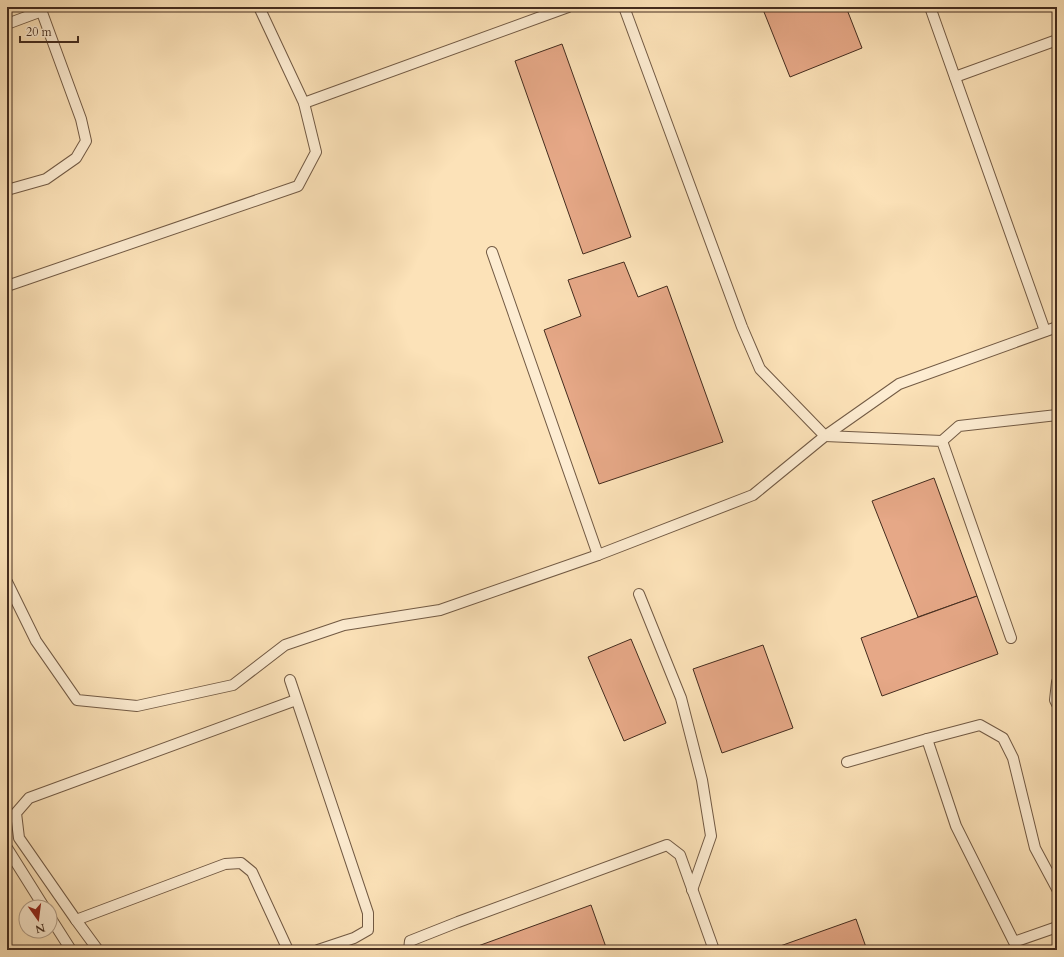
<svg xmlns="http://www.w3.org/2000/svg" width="1064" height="957" viewBox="0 0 1064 957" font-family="Cardo,serif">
<rect width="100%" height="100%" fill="#fce2b8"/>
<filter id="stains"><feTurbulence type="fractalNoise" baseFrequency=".005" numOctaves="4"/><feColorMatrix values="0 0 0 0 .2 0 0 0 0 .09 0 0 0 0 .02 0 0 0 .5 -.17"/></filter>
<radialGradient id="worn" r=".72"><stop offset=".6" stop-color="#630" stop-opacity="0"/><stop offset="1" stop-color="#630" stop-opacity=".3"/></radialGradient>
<g fill="#e6a887" stroke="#442c1e">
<polygon points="762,7 846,7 862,48 790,77"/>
<polygon points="562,44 631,237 583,254 515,61"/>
<polygon points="624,262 638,297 667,286 723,442 599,484 544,330 581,316 568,280"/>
<polygon points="934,478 977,596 918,617 872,501"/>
<polygon points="977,596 998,654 882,696 861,638"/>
<polygon points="631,639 666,723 624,741 588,657"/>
<polygon points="763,645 793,728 722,753 693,669"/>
<polygon points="591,905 607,950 467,950"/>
<polygon points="856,919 867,950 769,950"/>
</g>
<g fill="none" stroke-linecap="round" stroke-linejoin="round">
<g stroke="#725a44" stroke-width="12">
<g id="lane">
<polyline points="624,7 742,327 760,369 825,436 942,441 1011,638"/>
<polyline points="930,7 1045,331"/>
<polyline points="7,24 42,11"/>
<polyline points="955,77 1057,40"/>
<polyline points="304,103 568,7"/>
<polyline points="7,190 46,179 76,158 86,141 81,119 40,7"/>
<polyline points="492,252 598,555"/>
<polyline points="7,286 298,186 316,152 304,103 259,7"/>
<polyline points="942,441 959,426 1057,415"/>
<polyline points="7,582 36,641 77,700 137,706 233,685 285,645 344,625 440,610 598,555 753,495 825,436 899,384 1057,327"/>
<polyline points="639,594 681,698 702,780 711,836 692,890"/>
<polyline points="290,680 368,913 368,930 354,938 318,950"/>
<polyline points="1057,682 1055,700 1057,704"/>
<polyline points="927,739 956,826 1014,942 1057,927"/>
<polyline points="847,762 927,739 980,725 1003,738 1013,758 1035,848 1057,889"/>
<polyline points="7,848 44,907"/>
<polyline points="50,917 71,950"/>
<polyline points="76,920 225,864 241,863 252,872 288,950"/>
<polyline points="98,950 76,920 19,838 16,813 29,798 296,700"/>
<polyline points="409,950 410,941 458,922 667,845 680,855 714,950"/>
</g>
</g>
<use href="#lane" stroke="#fdecd1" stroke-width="10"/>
</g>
<rect width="1064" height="957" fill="none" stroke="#fce2b8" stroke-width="24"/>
<rect x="8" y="8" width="1048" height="941" fill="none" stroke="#442c1e" stroke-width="2"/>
<rect x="12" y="12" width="1040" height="933" fill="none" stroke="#442c1e"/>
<g transform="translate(38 919) rotate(166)"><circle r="19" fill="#fdecd1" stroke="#b39f89"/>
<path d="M0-3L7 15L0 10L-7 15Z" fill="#8f2418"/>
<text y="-6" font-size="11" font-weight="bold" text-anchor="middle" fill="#442c1e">N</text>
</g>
<path d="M20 36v6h58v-6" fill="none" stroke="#442c1e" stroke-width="2"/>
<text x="26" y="36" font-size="12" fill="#442c1e" stroke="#fdecd1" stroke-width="3" paint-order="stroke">20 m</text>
<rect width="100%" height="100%" filter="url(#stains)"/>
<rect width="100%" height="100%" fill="url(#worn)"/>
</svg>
